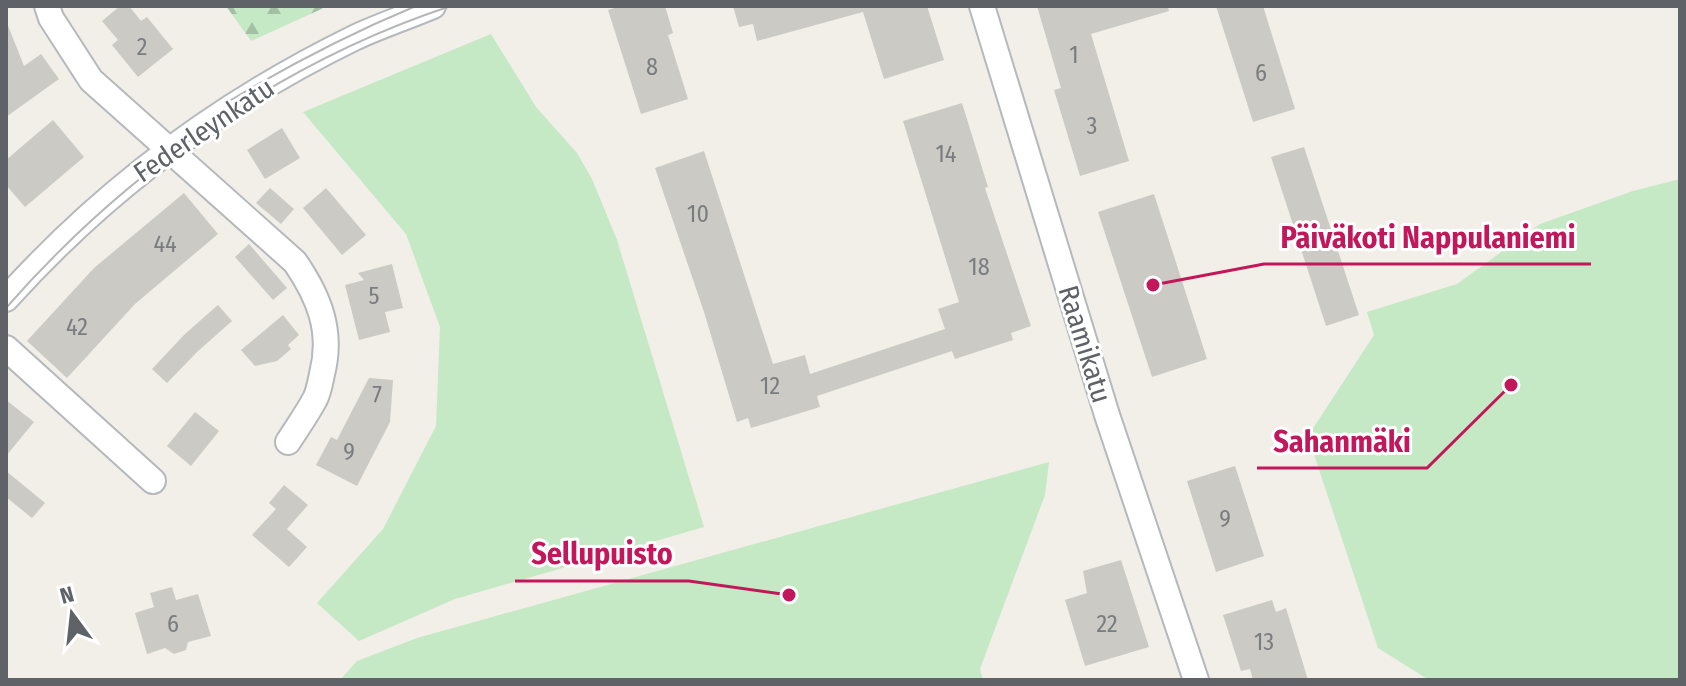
<svg xmlns="http://www.w3.org/2000/svg" width="1686" height="686" viewBox="0 0 1686 686" font-family="'Fira Sans Condensed',sans-serif">
<defs>
<pattern id="forest-firs" width="22" height="20" patternUnits="userSpaceOnUse" patternTransform="scale(2)"><rect width="22" height="20" fill="#c5e8c5"/><path d="M5 1l3.5 6h-7zM16 11l3.5 6h-7z" fill="#a3c0a4"/></pattern>
</defs>
<rect width="100%" height="100%" fill="#f1efe8"/>
<polygon fill="url(#forest-firs)" points="226,6 328,6 251,41"/>
<g fill="#c5e8c5">
<polygon points="491,34 536,107 577,153 592,179 617,240 704,527 455,599 359,641 317,603 383,529 436,426 440,327 406,234 303,112"/>
<polygon points="1680,179 1680,680 1429,680 1378,648 1308,436 1374,335 1367,312 1457,284 1540,224 1633,191"/>
<polygon points="1049,462 1045,495 980,669 983,680 340,680 357,661 417,638"/>
</g>
<g fill="#cccac5">
<polygon points="120,6 129,6 141,21 147,17 173,49 138,77 112,45 118,40 102,21"/>
<polygon points="621,6 665,6 673,33 668,35 688,99 641,114 608,10"/>
<polygon points="733,6 927,6 944,60 884,79 863,12 757,41 753,24 739,27"/>
<polygon points="1037,6 1168,6 1169,11 1091,34 1129,161 1080,176 1054,90 1061,88"/>
<polygon points="1216,6 1263,6 1295,109 1253,122"/>
<polygon points="7,23 24,66 41,54 59,79 6,117"/>
<polygon points="962,103 988,187 985,188 1031,326 1011,333 1013,340 955,359 952,351 817,396 820,407 751,428 748,418 737,422 704,312 655,168 704,151 773,364 805,355 810,374 945,329 938,309 959,302 903,121"/>
<polygon points="53,120 84,157 25,207 6,185 6,160"/>
<polygon points="282,128 300,158 265,179 247,150"/>
<polygon points="1304,147 1359,315 1326,326 1271,157"/>
<polygon points="270,188 294,209 281,224 256,203"/>
<polygon points="326,188 366,235 342,255 303,208"/>
<polygon points="184,193 218,234 135,304 67,378 27,341 94,268"/>
<polygon points="1154,194 1207,359 1152,377 1098,212"/>
<polygon points="249,244 287,288 273,300 235,257"/>
<polygon points="392,264 403,308 385,312 390,332 359,340 345,285 364,280 358,273"/>
<polygon points="218,305 232,321 198,351 167,383 152,369 185,334"/>
<polygon points="283,315 299,335 288,345 291,349 277,361 255,366 241,350"/>
<polygon points="369,378 393,380 390,422 357,486 316,465 331,437 337,440"/>
<polygon points="6,400 34,422 6,456"/>
<polygon points="195,412 219,431 191,466 167,446"/>
<polygon points="1235,466 1264,556 1216,572 1187,481"/>
<polygon points="6,471 45,503 32,518 6,497"/>
<polygon points="284,485 308,505 287,529 307,547 289,567 252,535 276,509 269,503"/>
<polygon points="1121,560 1149,647 1085,666 1065,600 1087,593 1083,571"/>
<polygon points="172,587 176,600 198,594 211,636 188,642 186,650 174,654 165,648 147,654 135,613 154,607 150,593"/>
<polygon points="1272,600 1276,612 1286,608 1308,680 1253,680 1250,669 1241,671 1223,615"/>
</g>
<g fill="none" stroke-linecap="round" stroke-linejoin="round">
<g stroke="#b5b8bc" stroke-width="28">
<g id="minor">
<path d="M47,6L51,18L91,80L295,262C319,297 333,331 322,374C320,383 319,391 315,399C307,414 297,428 288,442"/>
<polyline points="982,6 1107,415 1196,680"/>
<path d="M6,299C105,189 221,103 354,38C379,26 407,17 433,6"/>
<polyline points="6,348 153,481"/>
</g>
</g>
<use href="#minor" stroke="#fff" stroke-width="24"/>
<g stroke="#b6b7b8" stroke-width="2">
<path d="M231,100C291,64 351,33 416,6"/>
<path d="M6,308C124,173 280,62 451,6"/>
</g>
</g>
<g text-anchor="middle" dominant-baseline="central" stroke-width="6" stroke-linejoin="round" paint-order="stroke">
<g font-size="24" fill="#7a7d7f">
<text x="142" y="47">2</text>
<text x="1074" y="55">1</text>
<text x="652" y="67">8</text>
<text x="1261" y="73">6</text>
<text x="1092" y="126">3</text>
<text x="946" y="154">14</text>
<text x="698" y="214">10</text>
<text x="165" y="244">44</text>
<text x="979" y="267">18</text>
<text x="374" y="296">5</text>
<text x="77" y="327">42</text>
<text x="770" y="386">12</text>
<text x="377" y="395">7</text>
<text x="349" y="452">9</text>
<text x="1225" y="519">9</text>
<text x="173" y="624">6</text>
<text x="1107" y="624">22</text>
<text x="1264" y="642">13</text>
</g>
<g font-size="28" fill="#5f6368" stroke="#fff">
<text transform="translate(204 130) rotate(-34)">Federleynkatu</text>
<text transform="translate(1085 344) rotate(73)">Raamikatu</text>
</g>
</g>
<path fill="none" stroke="#c2185b" stroke-width="3" d="M1153 285L1264 264H1591M1511 385L1427 468H1257M789 595L689 581H515"/>
<g fill="#c2185b" stroke="#fff" stroke-width="3">
<circle cx="1153" cy="285" r="8"/>
<circle cx="1511" cy="385" r="8"/>
<circle cx="789" cy="595" r="8"/>
</g>
<g font-size="30" text-anchor="middle" font-weight="bold" fill="#c2185b" stroke="#fff" stroke-width="6" stroke-linejoin="round" paint-order="stroke">
<text x="1428" y="248">Päiväkoti Nappulaniemi</text>
<text x="1342" y="452">Sahanmäki</text>
<text x="602" y="564">Sellupuisto</text>
</g>
<rect width="1686" height="686" fill="none" stroke="#5f6368" stroke-width="16"/>
<g transform="translate(72 614) rotate(345)" stroke="#ffffff" stroke-width="6" paint-order="stroke">
<path d="M0-6L14 30L0 20L-14 30Z" fill="#5f6368"/>
<text y="-12" font-size="22" font-weight="bold" text-anchor="middle" fill="#5f6368">N</text>
</g>
</svg>
